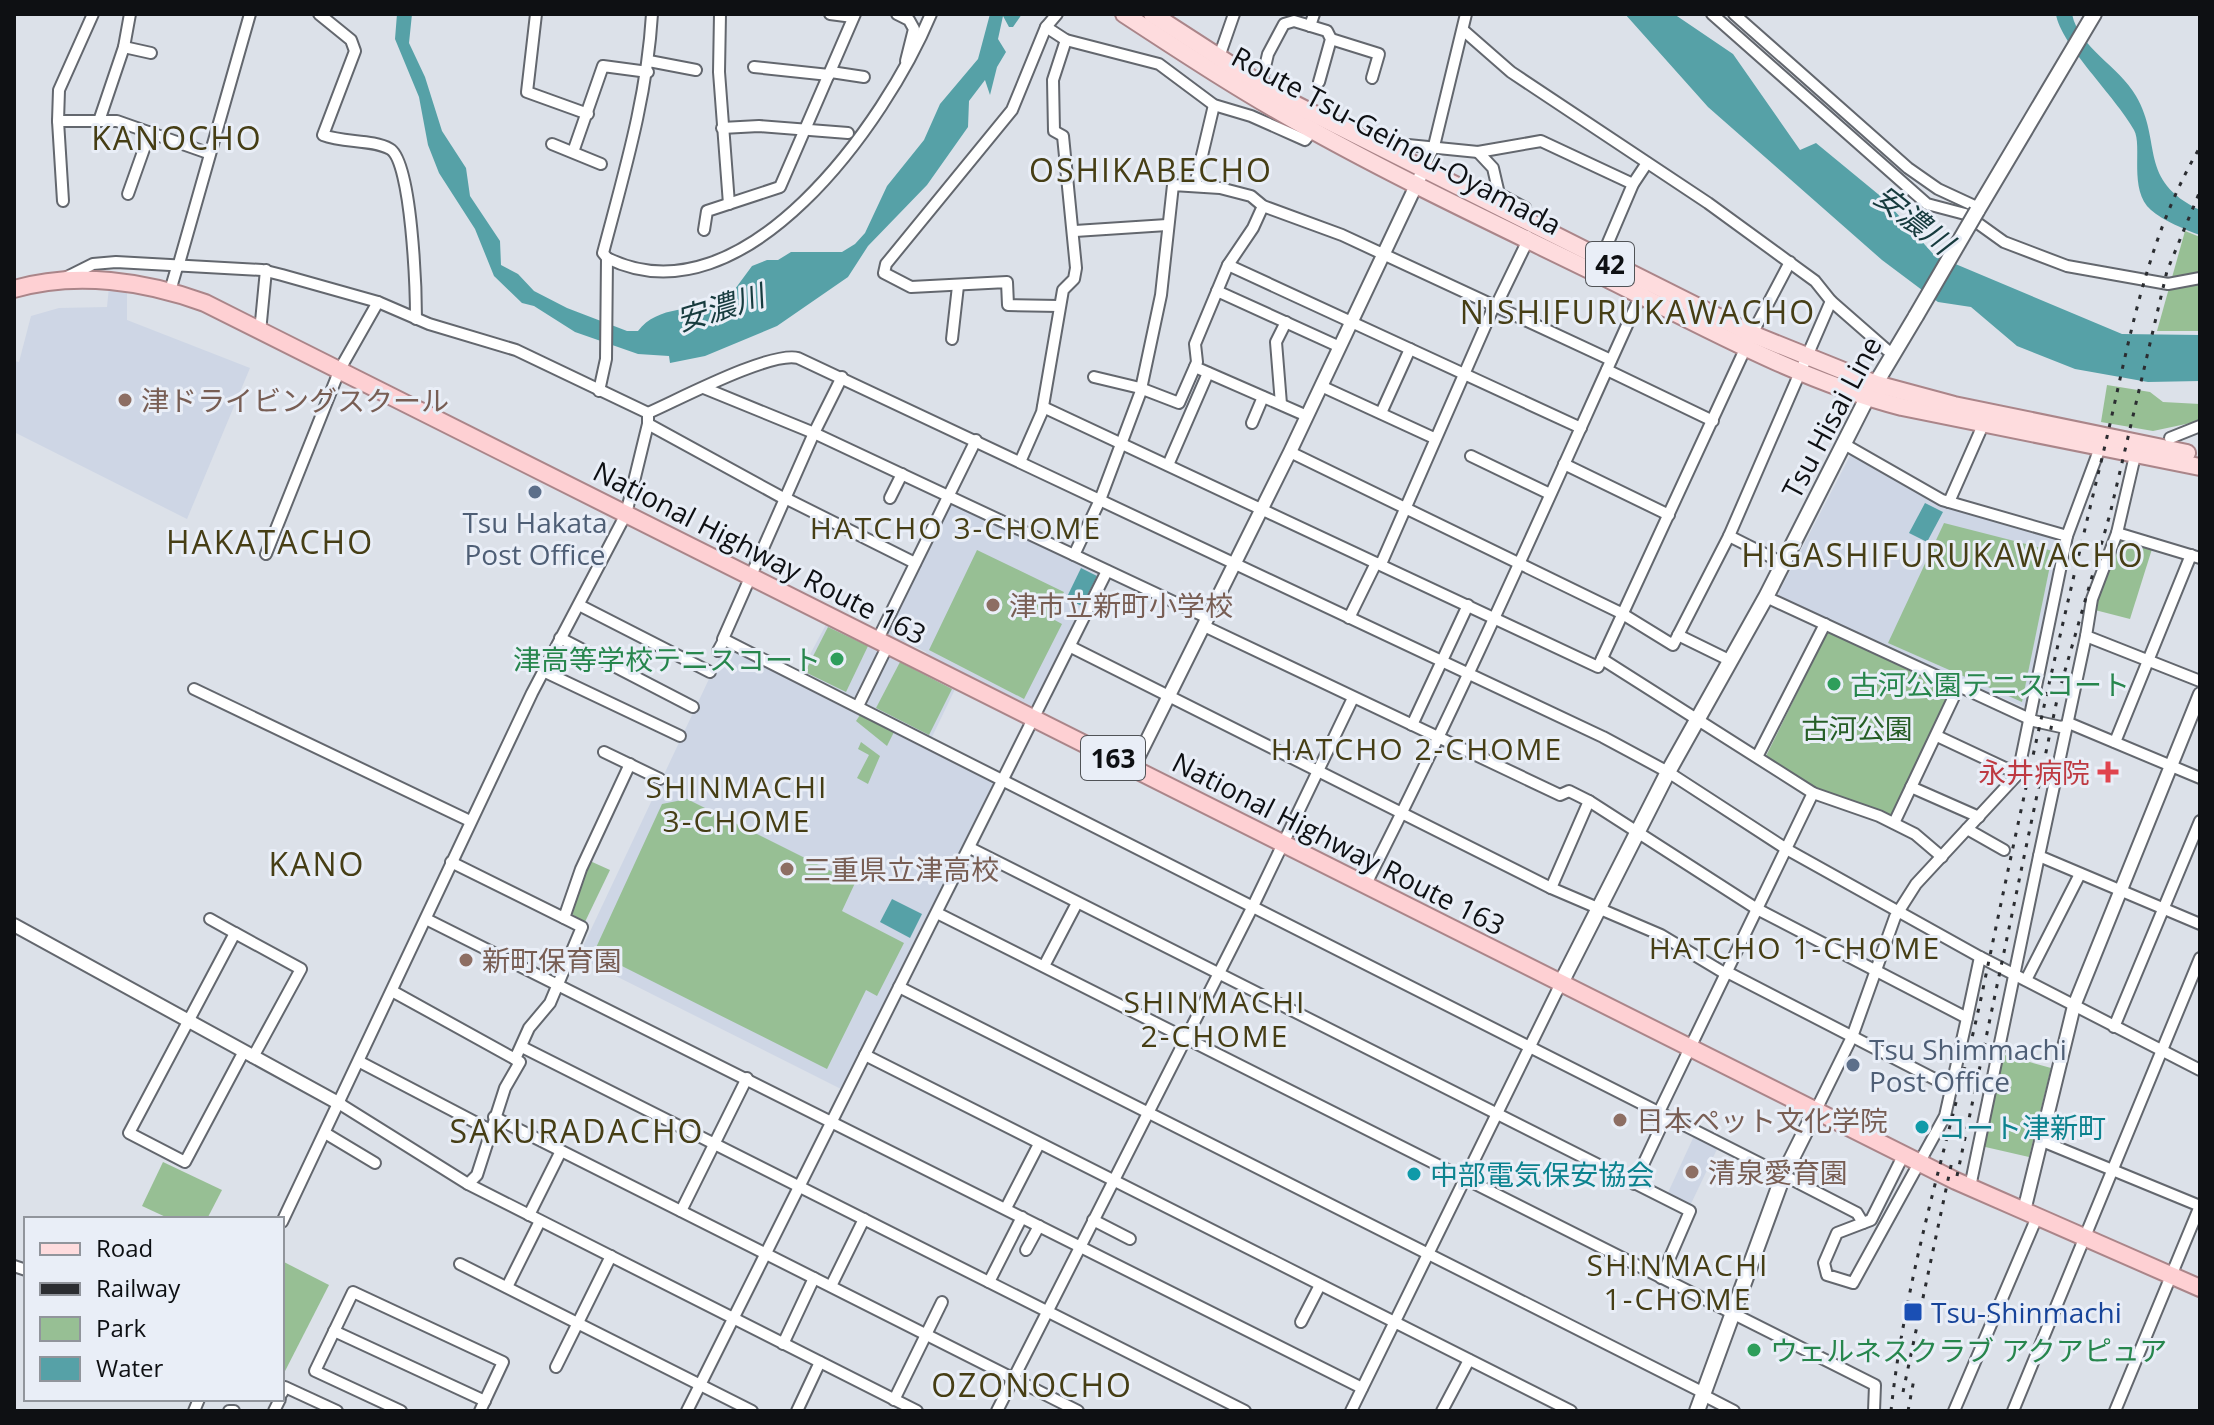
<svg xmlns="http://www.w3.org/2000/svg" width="2214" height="1425" viewBox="0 0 2214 1425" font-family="'Open Sans','Noto Sans JP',sans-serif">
<rect width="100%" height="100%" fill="#dce1e9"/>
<g fill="#ced6e5">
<polygon points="109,287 127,287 127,320 250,368 187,519 14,432 14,361 19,362 31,316 59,308 107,307"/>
<polygon points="1851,454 1940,504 2062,542 2027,708 1901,656 1777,596"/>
<polygon points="953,502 1101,572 1036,708 928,657 926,652 910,644 884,635 949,503"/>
<polygon points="828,621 957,685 931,739 800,673"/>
<polygon points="725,645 998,782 843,1090 578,957"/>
<polygon points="1694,1136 1718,1147 1689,1208 1666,1197"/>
</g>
<g fill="#97bf94">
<polygon points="2185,231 2200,237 2200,331 2157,331"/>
<polygon points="2107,385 2150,392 2163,402 2200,404 2200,421 2153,431 2101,422"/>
<polygon points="1944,523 2053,551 2022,702 1888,643"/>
<polygon points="2121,539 2152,549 2130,619 2095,610 2103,580"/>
<polygon points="977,550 1064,592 1051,618 1062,624 1024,699 929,650"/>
<polygon points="828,627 868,646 846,692 805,672"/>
<polygon points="1831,631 1951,691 1894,816 1816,788 1766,756 1827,633"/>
<polygon points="900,662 952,689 929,735 876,708"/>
<polygon points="860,715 894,732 887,746 856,721"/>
<polygon points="861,742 880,756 868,784 857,778 869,755 858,749"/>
<polygon points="687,799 855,883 842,911 904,943 877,996 866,990 827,1069 594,952 662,804"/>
<polygon points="590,861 610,870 584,924 571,913"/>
<polygon points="2001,1054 2051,1068 2029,1157 1981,1146"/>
<polygon points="163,1162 222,1190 207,1219 170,1219 142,1206"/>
<polygon points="282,1261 329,1285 282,1377"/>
</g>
<g fill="#56a1a7">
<path d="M397,14H412L409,43L425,77L442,131L466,168L470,196L500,241L501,265L518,274L534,291L567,308L627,331H638C658,305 694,310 724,304L752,266L767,260H778L791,252H842L855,244L865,233L887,186L924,140L940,104L978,59L990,14H1022L1013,27H1009L1003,16L998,39L1006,52L997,67L990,95L985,80L969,101L968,127L927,185L868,246L848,277L777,326L705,356L670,363L669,356L638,354L575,332L534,306L522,303L494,276L475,229L439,173L428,145L419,97L395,39Z"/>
<polygon points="1625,14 1674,14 1733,54 1800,150 1816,143 1884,199 1934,255 2122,334 2200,335 2200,381 2148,382 2075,369 2017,346 1971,307 1938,302 1882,260 1708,107"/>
<path d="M2056,14H2072C2079,48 2119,66 2136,96C2163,142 2137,180 2200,210V235C2186,230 2162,220 2151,210C2128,190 2143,146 2134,130C2116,97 2060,44 2056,14Z"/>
<polygon points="1925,503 1943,512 1927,542 1909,533"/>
<polygon points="1081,568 1097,576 1082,606 1066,599"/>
<polygon points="892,899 922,914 910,938 880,922"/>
</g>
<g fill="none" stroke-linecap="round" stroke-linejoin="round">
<g stroke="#63676e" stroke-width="14">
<g id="minor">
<path d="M319,14L351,40L355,51L323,135C343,143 372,139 390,149C412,161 416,292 416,319"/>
<polyline points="536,14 527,92 588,114"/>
<polyline points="720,14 719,72 729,204"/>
<polyline points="830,14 853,17"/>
<polyline points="897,14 909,20 914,29 906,61"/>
<polyline points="1057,14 1046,27 1012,110 886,264 884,273 911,287 1007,282 1008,305 1059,306"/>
<polyline points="1712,14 1927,204 1965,214 2004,242 2067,266 2168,284 2200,278"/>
<polyline points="1734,14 1908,168 1938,189 1979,208"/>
<polyline points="1310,26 1314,14"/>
<polyline points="1046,27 1066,40 1159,64 1214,105 1251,116 1305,140 1314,128"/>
<polyline points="1463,30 1511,72 1708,203 1815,281 1831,301 1887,350"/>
<polyline points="1331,39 1379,54 1372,78"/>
<polyline points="124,47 130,14"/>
<polyline points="1219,57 1234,14"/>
<polyline points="649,61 696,70"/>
<polyline points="754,67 829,75"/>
<polyline points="831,72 864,77"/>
<polyline points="1261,84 1268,54 1284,24 1294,21 1327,31 1331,39 1319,82"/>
<polyline points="100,118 124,47 151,53"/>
<polyline points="58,121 59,90 93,14"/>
<polyline points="722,128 759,126 848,133"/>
<polyline points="552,144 601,164"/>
<polyline points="1398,144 1478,152 1541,141 1633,184"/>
<polyline points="573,152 603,66 648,72"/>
<polyline points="1478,152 1493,168 1499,194 1525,208 1522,220"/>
<polyline points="1423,170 1434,146 1466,14"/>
<polyline points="1195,185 1214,105"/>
<polyline points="128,194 150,132"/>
<polyline points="63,201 58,121 117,121 208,153"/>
<polyline points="704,230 707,211 780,187 855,14"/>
<polyline points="1075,231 1167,225"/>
<path d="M607,258C744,326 887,120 931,14"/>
<polyline points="1601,259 1633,184 1647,163"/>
<polyline points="1228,265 1581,428"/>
<polyline points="178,267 250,14"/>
<path d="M65,278L93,264L116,262L262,270L282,275L378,302L429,324L516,350L648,413C678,400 770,351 798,358L1603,737L1668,772L1788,850L1980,957L2200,1070"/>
<polyline points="170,291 177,267"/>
<polyline points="1217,291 1340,347"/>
<polyline points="1496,306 1528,240 1527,236"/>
<polyline points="260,332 266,270"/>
<polyline points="952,339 958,286"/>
<polyline points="1195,367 1307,416"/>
<polyline points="1607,370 1713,421"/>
<polyline points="842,377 814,433 723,639 1779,1173 1857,1213 1863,1223"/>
<polyline points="1094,377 1140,388 1179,403 1197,362 1195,344 1228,265 1253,228 1263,206"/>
<polyline points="1321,386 1434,438"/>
<polyline points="704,388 814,433 1208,618"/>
<polyline points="1141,389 1161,295 1173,185 1220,188 1251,196 1263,206 1342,235 1611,360"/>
<path d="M599,391L606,359L607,258L603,253C624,173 647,98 652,14"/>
<polyline points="1281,404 1276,342 1286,322"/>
<polyline points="1043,407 1598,667 1752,334 1790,262"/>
<polyline points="1381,413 1410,349"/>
<polyline points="1252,423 1263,397"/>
<polyline points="648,424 785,499"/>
<polyline points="2170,438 2200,426"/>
<polyline points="1844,444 1942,500 2067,536"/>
<polyline points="1290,452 1621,613 1673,645 1729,536 1831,301"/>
<polyline points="1471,456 1550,494"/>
<polyline points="2134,460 2117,533 2092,599 2086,636 2200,681"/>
<polyline points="1020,462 1042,412 1063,290 1074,279 1076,268 1063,136 1054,131 1053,80 1066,40"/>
<polyline points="1564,464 1669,515"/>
<polyline points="1168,465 1208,373"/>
<polyline points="785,498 915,563"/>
<polyline points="890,498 902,474"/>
<polyline points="1949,502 1983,425"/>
<polyline points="2117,533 2200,558"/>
<polyline points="1729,536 1783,563"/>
<polyline points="266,554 340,369 378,302"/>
<polyline points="1074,555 1100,500 1141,391"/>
<polyline points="1381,564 1494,306"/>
<polyline points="1766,597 2034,721 2061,727 2071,724 2200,778"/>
<polyline points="579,605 710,672"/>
<polyline points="1349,618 1376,563"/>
<polyline points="1204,626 1560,795 1569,791 1589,801 1757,909 1967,1018 1945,1116 1853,1283 1827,1275 1824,1263 1837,1233 1871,1220 1904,1154"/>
<polyline points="1678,635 1729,660"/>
<polyline points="2086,636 2039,856 2200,924"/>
<polyline points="560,638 693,707"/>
<polyline points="878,639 976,440"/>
<polyline points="1071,647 1551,888 1661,935 1726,974"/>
<polyline points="718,651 724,640"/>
<polyline points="1602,659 1813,793 1879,816 1915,834 1942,857"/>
<polyline points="543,671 680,736"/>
<polyline points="194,689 470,821"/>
<polyline points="858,706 888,645"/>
<polyline points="1412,725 1468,605"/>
<polyline points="1937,736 2018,774"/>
<polyline points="2115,742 2191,555"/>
<polyline points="604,752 660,779"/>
<polyline points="1758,755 1825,624"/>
<polyline points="1911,787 1979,817"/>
<polyline points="1894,823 1959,686"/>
<polyline points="1967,829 2004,850"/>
<polyline points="970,848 1690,1211 1661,1278"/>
<path d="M1365,886C1465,690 1552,490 1643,290"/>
<polyline points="1551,888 1589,801"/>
<polyline points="937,913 1875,1385 1874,1411"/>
<polyline points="564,918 581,869 630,764"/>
<polyline points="210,919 235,933"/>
<polyline points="426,919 1362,1388"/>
<polyline points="1044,966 1077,903"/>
<polyline points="1727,972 1952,1088"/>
<polyline points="2026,980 2080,874"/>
<polyline points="899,987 1704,1393"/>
<polyline points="392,991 515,1059 529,1028 550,1003 582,927 451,862"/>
<polyline points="1967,1018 1980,957"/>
<polyline points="2114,1027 2200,821"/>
<polyline points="522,1047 1245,1411"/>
<polyline points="243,1053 185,1162 129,1133 235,933 301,969 253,1057"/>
<polyline points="865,1055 1571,1411"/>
<polyline points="360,1062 490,1130"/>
<polyline points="340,1104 468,1184 917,1411"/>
<polyline points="1817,1108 1852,1037 1895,917 1916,884 2018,774 2067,536 2098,453"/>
<polyline points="1659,1112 1813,793"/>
<polyline points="494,1117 1078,1411"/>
<polyline points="325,1133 375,1163"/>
<polyline points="2042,1141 2200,1206"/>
<polyline points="468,1184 477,1175 505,1088 520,1062 515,1059"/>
<polyline points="1634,1184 1666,1116"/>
<polyline points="1970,1187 2039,856"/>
<polyline points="1006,1208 1039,1144"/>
<polyline points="681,1211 747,1078"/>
<polyline points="529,1215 561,1151"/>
<polyline points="1093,1220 1130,1239"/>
<polyline points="282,1222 532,693 626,514 648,424 648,413"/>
<polyline points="1026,1250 1039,1226"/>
<polyline points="460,1264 752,1411"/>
<polyline points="14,1266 26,1270"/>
<polyline points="989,1282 1022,1217"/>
<polyline points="831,1286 864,1219"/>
<polyline points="507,1287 540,1221"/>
<polyline points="1301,1322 1320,1285"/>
<polyline points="334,1331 485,1401"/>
<polyline points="783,1344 814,1278"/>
<polyline points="556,1367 611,1256"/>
<polyline points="282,1393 285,1387 337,1411"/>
<polyline points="1703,1395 1734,1411"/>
<polyline points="894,1400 942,1302"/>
<polyline points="194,1411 199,1399"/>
<polyline points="229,1411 234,1411"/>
<polyline points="274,1411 280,1399"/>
<polyline points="401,1411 315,1371 353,1292 503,1362 480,1411"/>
<polyline points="687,1411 1107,571"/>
<polyline points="797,1411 820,1362"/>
<polyline points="997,1411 1254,904 1353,698"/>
<polyline points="1351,1411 1562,981"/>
<polyline points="1442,1411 1469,1360"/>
<polyline points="1954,1411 2037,1217"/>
<polyline points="2013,1411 2200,958"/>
<polyline points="2115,1411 2200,1206"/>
</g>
</g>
<g stroke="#63676e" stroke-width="16">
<g id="tertiary">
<polyline points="1133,768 1290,452 1420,177"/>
<polyline points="14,925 340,1104"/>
<polyline points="2024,1211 2074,1006 2200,694"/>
</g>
</g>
<g stroke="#63676e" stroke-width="18">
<g id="secondary">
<polyline points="1977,211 2094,14"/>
<polyline points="1562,981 1668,772 1766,597 1867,398 1916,316"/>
<polyline points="1697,1411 1783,1176 1817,1108"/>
</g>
</g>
<g stroke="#aa8589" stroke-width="20">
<g id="primary">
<path d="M1124,14C1185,54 1246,94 1310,129C1407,183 1508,230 1608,279C1702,326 1799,380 1902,407L2200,467"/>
<polyline points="1152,14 1279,96 1320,117 1752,334 1876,384 1954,405 2187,453"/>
</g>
</g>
<g stroke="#aa8589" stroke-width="20">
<path id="trunk" d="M14,289C76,271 145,281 205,303L1956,1181L2200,1288"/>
</g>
<use href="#minor" stroke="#fff" stroke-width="10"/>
<use href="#tertiary" stroke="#fff" stroke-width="12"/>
<use href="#secondary" stroke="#fff" stroke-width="14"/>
<use href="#primary" stroke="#fedcde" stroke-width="16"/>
<use href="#trunk" stroke="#fed0d3" stroke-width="16"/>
<g stroke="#2b2d31" stroke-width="3" stroke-dasharray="4 8" stroke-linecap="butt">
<polyline points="1957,1176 2058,695 2110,514 2167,271 2200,191"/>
<polyline points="1903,1392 1952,1161"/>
<path d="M1891,1411C1906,1267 1953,1130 1983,989C2020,811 2059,635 2102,458C2128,351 2143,244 2200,147"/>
<polyline points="1908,1411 1914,1379"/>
</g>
<g stroke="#63676e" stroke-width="18" stroke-linecap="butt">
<polyline id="secondary-bridge" points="1916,316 1977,211"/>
</g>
<use href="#secondary-bridge" stroke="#fff" stroke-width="14"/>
</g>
<g fill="#8d6e63" stroke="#e9eef7" stroke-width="3">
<circle cx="125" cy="400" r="8"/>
<circle cx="993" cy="605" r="8"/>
<circle cx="787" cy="869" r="8"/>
<circle cx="466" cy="960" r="8"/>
<circle cx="1620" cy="1120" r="8"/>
<circle cx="1692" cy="1172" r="8"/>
</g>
<g fill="#5c6f8a" stroke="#e9eef7" stroke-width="3">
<circle cx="535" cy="492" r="8"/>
<circle cx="1853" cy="1065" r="8"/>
</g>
<g fill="#2e9e5b" stroke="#e9eef7" stroke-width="3">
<circle cx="837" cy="659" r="8"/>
<circle cx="1834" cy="684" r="8"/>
<circle cx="1754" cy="1350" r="8"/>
</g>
<path fill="#e0444e" stroke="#e9eef7" stroke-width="3" d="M2104 760h8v8h8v8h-8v8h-8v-8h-8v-8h8z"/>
<g fill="#0f9aa8" stroke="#e9eef7" stroke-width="3">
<circle cx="1922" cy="1127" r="8"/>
<circle cx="1414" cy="1174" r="8"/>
</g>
<rect fill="#1a4fb4" stroke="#e9eef7" stroke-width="3" x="1903" y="1302" width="20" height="20" rx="4"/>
<g text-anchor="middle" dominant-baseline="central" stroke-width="6" stroke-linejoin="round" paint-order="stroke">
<g fill="#e9eef7" stroke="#505357" stroke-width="2">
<rect x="1586" y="242" width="48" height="44" rx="6"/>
<rect x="1081" y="736" width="64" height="44" rx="6"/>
</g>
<g font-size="26" font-weight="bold" fill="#0e1013">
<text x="1610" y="264">42</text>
<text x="1113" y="758">163</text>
</g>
<g font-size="28" fill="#0e1013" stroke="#e9eef7">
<text transform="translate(1397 140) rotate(28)">Route Tsu-Geinou-Oyamada</text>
<text transform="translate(1831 417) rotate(-62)">Tsu Hisai Line</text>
<text transform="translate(760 552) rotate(27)">National Highway Route 163</text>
<text transform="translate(1339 843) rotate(27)">National Highway Route 163</text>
</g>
<g font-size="28" fill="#785e54" stroke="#e9eef7" text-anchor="start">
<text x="141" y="400">津ドライビングスクール</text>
<text x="1009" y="605">津市立新町小学校</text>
<text x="803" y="869">三重県立津高校</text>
<text x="482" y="960">新町保育園</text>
<text x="1636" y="1120">日本ペット文化学院</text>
<text x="1708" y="1172">清泉愛育園</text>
</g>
<g font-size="28" fill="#4e5e75" stroke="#e9eef7">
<text x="535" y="522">Tsu Hakata<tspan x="535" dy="32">Post Office</tspan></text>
<text x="1869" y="1049" text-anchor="start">Tsu Shimmachi<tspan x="1869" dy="32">Post Office</tspan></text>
</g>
<g font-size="28" fill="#27864d" stroke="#e9eef7" text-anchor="start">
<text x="821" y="659" text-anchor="end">津高等学校テニスコート</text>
<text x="1850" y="684">古河公園テニスコート</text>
<text x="1770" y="1350">ウェルネスクラブ アクアピュア</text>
</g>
<g font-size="28" fill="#265e26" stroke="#e9eef7">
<text x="1857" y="728">古河公園</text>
</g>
<g font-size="28" fill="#be3a42" stroke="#e9eef7" text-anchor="end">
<text x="2090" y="772">永井病院</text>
</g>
<g font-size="28" fill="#0d838f" stroke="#e9eef7" text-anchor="start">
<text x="1938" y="1127">コート津新町</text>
<text x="1430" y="1174">中部電気保安協会</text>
</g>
<g font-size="28" fill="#164399" stroke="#e9eef7" text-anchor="start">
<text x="1931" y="1312">Tsu-Shinmachi</text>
</g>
<g font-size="30" font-style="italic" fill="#173b3e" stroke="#e9eef7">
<text transform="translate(1914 219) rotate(38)">安濃川</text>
<text transform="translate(720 307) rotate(-17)">安濃川</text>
</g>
<g font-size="30" letter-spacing="2" fill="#463e15" stroke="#e9eef7">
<text x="956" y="527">HATCHO 3-CHOME</text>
<text x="1417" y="748">HATCHO 2-CHOME</text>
<text x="737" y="786">SHINMACHI<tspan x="737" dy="34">3-CHOME</tspan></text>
<text x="1795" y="947">HATCHO 1-CHOME</text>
<text x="1215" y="1001">SHINMACHI<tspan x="1215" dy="34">2-CHOME</tspan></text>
<text x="1678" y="1264">SHINMACHI<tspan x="1678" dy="34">1-CHOME</tspan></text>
</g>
<g font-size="32" letter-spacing="2" fill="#463e15" stroke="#e9eef7">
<text x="177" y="137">KANOCHO</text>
<text x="1151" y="169">OSHIKABECHO</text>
<text x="1638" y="311">NISHIFURUKAWACHO</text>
<text x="270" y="541">HAKATACHO</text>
<text x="1943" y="554">HIGASHIFURUKAWACHO</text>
<text x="317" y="863">KANO</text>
<text x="577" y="1130">SAKURADACHO</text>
<text x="1032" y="1384">OZONOCHO</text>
</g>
</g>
<rect width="2214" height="1425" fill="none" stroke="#0e1013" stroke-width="32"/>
<rect x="24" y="1217" width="260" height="184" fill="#e9eef7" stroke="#91959c" stroke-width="2"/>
<rect x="40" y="1243" width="40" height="12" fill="#fedcde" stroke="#91959c" stroke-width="2"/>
<text x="96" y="1257" font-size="24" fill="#0e1013">Road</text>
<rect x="40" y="1283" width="40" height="12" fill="#2b2d31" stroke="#91959c" stroke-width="2"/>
<text x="96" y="1297" font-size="24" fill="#0e1013">Railway</text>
<rect x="40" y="1317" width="40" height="24" fill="#97bf94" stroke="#91959c" stroke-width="2"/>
<text x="96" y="1337" font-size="24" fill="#0e1013">Park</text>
<rect x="40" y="1357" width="40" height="24" fill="#56a1a7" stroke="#91959c" stroke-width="2"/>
<text x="96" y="1377" font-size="24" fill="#0e1013">Water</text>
</svg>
